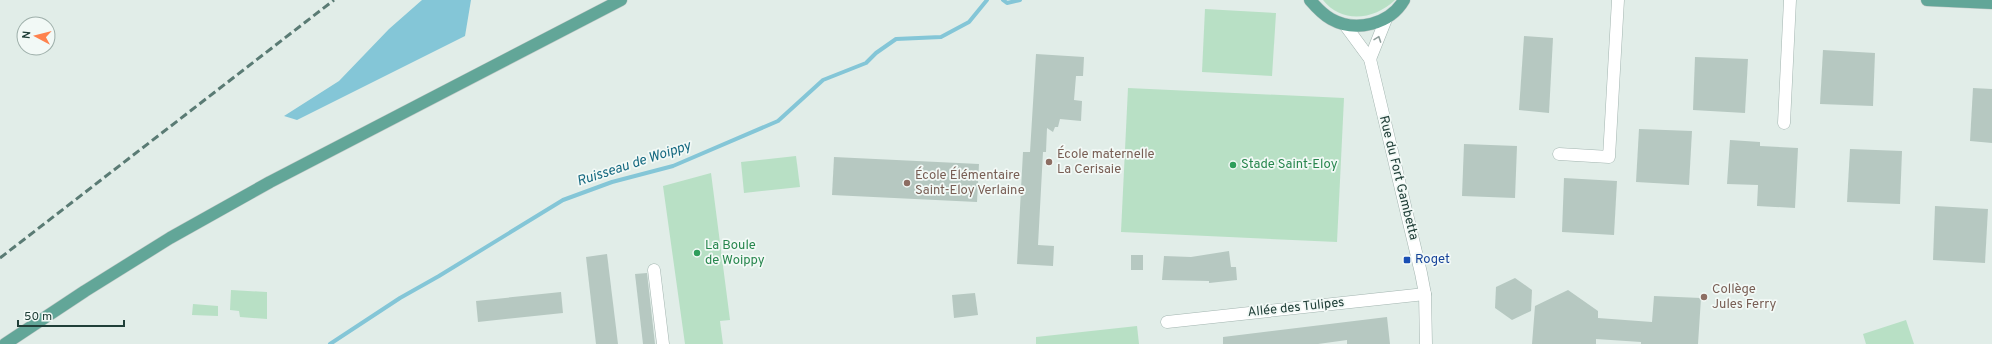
<svg xmlns="http://www.w3.org/2000/svg" width="1992" height="344" viewBox="0 0 1992 344" font-family="Overpass,sans-serif">
<rect width="100%" height="100%" fill="#e1ede8"/>
<g fill="#b8e0c5">
<path d="M1323,0H1395C1374,20 1342,24 1323,0Z"/>
<polygon points="1205,9 1276,13 1272,76 1202,72"/>
<polygon points="1128,88 1344,98 1337,242 1121,232"/>
<polygon points="796,156 800,187 744,193 741,162"/>
<polygon points="711,173 730,320 720,321 723,344 685,344 663,186"/>
<polygon points="231,290 267,292 267,319 240,317 239,311 230,310"/>
<polygon points="193,304 218,306 218,316 192,315"/>
<polygon points="1906,320 1914,344 1866,344 1863,334"/>
<polygon points="1137,326 1139,344 1036,344 1036,337"/>
</g>
<polygon fill="#84c6d7" points="422,0 471,0 465,36 297,120 284,116 339,81 389,29"/>
<g fill="none" stroke-linecap="round" stroke-linejoin="round">
<g stroke="#84c6d7" stroke-width="4">
<polyline points="1003,0 1007,3 1020,0"/>
<polyline points="330,344 400,298 439,276 563,200 612,182 673,166 778,121 823,80 866,63 876,53 896,39 941,37 969,22 987,0"/>
</g>
</g>
<g fill="#b6c8c1">
<polygon points="1524,36 1553,38 1549,113 1519,110"/>
<polygon points="1823,50 1875,53 1873,106 1820,104"/>
<polygon points="1036,54 1084,57 1083,76 1076,76 1074,100 1082,101 1081,121 1060,119 1058,127 1055,127 1053,132 1047,128 1046,152 1043,152 1038,245 1054,246 1053,266 1017,264 1023,152 1030,152"/>
<polygon points="1695,57 1748,59 1745,113 1693,110"/>
<polygon points="1973,88 1992,89 1992,143 1970,141"/>
<polygon points="1639,129 1692,131 1689,185 1636,182"/>
<polygon points="1730,140 1760,142 1760,146 1798,148 1795,208 1757,206 1758,185 1727,184"/>
<polygon points="1464,144 1517,146 1515,198 1462,196"/>
<polygon points="1850,149 1902,151 1900,204 1847,202"/>
<polygon points="834,157 979,164 977,202 832,195"/>
<polygon points="1564,178 1617,181 1614,235 1562,232"/>
<polygon points="1935,206 1988,209 1985,263 1933,260"/>
<polygon points="1229,251 1231,267 1236,267 1237,280 1209,283 1209,281 1162,280 1164,256 1191,257"/>
<polygon points="607,254 618,344 596,344 586,257"/>
<rect x="1131" y="255" width="12" height="15"/>
<polygon points="647,273 655,344 643,344 635,274"/>
<polygon points="1515,278 1532,290 1531,311 1512,320 1495,308 1496,287"/>
<polygon points="1568,290 1598,311 1598,318 1652,322 1654,296 1701,298 1698,344 1641,344 1641,342 1596,339 1596,344 1532,344 1535,306"/>
<polygon points="561,292 563,313 478,322 476,301"/>
<polygon points="975,293 978,315 954,318 952,295"/>
<polygon points="1387,317 1390,344 1347,344 1347,340 1318,344 1223,344 1223,337"/>
</g>
<g fill="none" stroke-linecap="round" stroke-linejoin="round">
<g stroke="#a3b5b0" stroke-width="13">
<g id="minor">
<polyline points="1345,25 1370,59 1421,273 1425,294 1426,344"/>
<polyline points="1370,59 1386,19"/>
<polyline points="1784,123 1790,0"/>
<polyline points="1559,154 1609,157 1618,0"/>
<polyline points="654,270 663,344"/>
<polyline points="1167,322 1425,294"/>
</g>
</g>
<g stroke="#c1c9c7" stroke-width="13">
<g id="major">
<path d="M1310,0C1316,7 1322,14 1331,19C1356,33 1390,24 1404,0"/>
<polyline points="1927,0 1992,3"/>
<polyline points="5,344 85,291 170,238 270,182 621,0"/>
</g>
</g>
<use href="#minor" stroke="#fff" stroke-width="12"/>
<use href="#major" stroke="#62a698" stroke-width="12"/>
<polyline stroke="#5a7b74" stroke-width="3" stroke-dasharray="8 4" stroke-linecap="butt" points="0,258 334,0"/>
</g>
<defs><path id="oneway-chevron" d="M-2-3.5L2.5 0L-2 3.5" fill="none" stroke-width="1.6" stroke-linecap="round" stroke-linejoin="round"/></defs>
<use stroke="#909f9c" href="#oneway-chevron" transform="translate(1378 39) rotate(-70)"/>
<g fill="#8d6e63" stroke="#f2f9f6" stroke-width="1.5">
<circle cx="1049" cy="162" r="4"/>
<circle cx="907" cy="183" r="4"/>
<circle cx="1704" cy="297" r="4"/>
</g>
<g fill="#2e9e5b" stroke="#f2f9f6" stroke-width="1.5">
<circle cx="1233" cy="165" r="4"/>
<circle cx="697" cy="253" r="4"/>
</g>
<rect fill="#1a4fb4" stroke="#f2f9f6" stroke-width="1.5" x="1403" y="256" width="8" height="8" rx="2"/>
<g text-anchor="middle" dominant-baseline="central" stroke-width="3.5" stroke-linejoin="round" paint-order="stroke">
<g font-size="13" fill="#785e54" stroke="#f2f9f6" text-anchor="start">
<text x="1057" y="155">École maternelle<tspan x="1057" dy="15">La Cerisaie</tspan></text>
<text x="915" y="176">École Élémentaire<tspan x="915" dy="15">Saint-Eloy Verlaine</tspan></text>
<text x="1712" y="290">Collège<tspan x="1712" dy="15">Jules Ferry</tspan></text>
</g>
<g font-size="13" fill="#27864d" stroke="#f2f9f6" text-anchor="start">
<text x="1241" y="165">Stade Saint-Eloy</text>
<text x="705" y="246">La Boule<tspan x="705" dy="15">de Woippy</tspan></text>
</g>
<g font-size="13" fill="#203f38" stroke="#f2f9f6">
<text transform="translate(1398 178) rotate(76)">Rue du Fort Gambetta</text>
<text transform="translate(1296 308) rotate(-6)">Allée des Tulipes</text>
</g>
<g font-size="13" fill="#164399" stroke="#f2f9f6" text-anchor="start">
<text x="1415" y="260">Roget</text>
</g>
<g font-size="14" font-style="italic" fill="#156980" stroke="#f2f9f6">
<text transform="translate(634 164) rotate(-18)">Ruisseau de Woippy</text>
</g>
</g>
<g transform="translate(36 36) rotate(277)"><circle r="19" fill="#f2f9f6" stroke="#9eafaa"/>
<path d="M0-3L7 15L0 10L-7 15Z" fill="#fe824e"/>
<text y="-6" font-size="11" font-weight="bold" text-anchor="middle" fill="#203f38">N</text>
</g>
<path d="M18 320v6h106v-6" fill="none" stroke="#203f38" stroke-width="2"/>
<text x="24" y="320" font-size="12" fill="#203f38" stroke="#f2f9f6" stroke-width="3" paint-order="stroke">50 m</text>
</svg>
